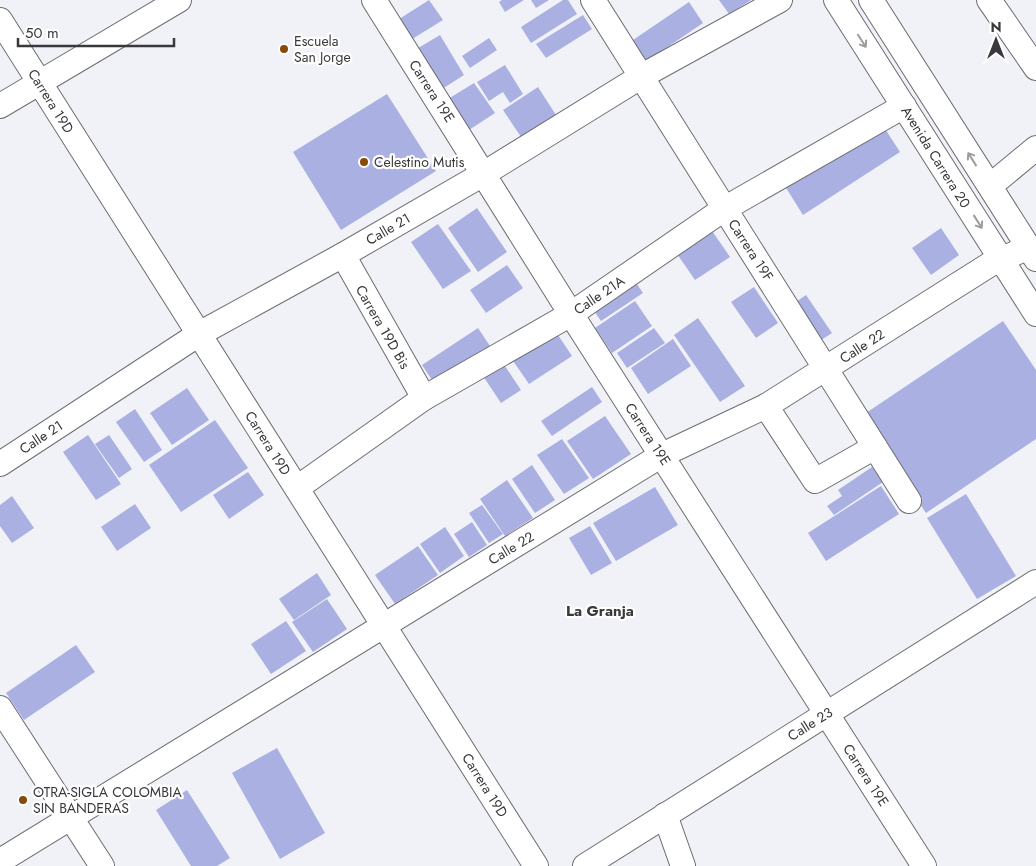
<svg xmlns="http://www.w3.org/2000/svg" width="1036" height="866" viewBox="0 0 1036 866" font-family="Jost,sans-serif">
<rect width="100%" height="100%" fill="#f1f2f8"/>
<g fill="#aab0e2">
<polygon points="429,0 443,20 409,41 396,21"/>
<polygon points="502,0 524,0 505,12 499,2"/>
<polygon points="531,0 549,0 536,8"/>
<polygon points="563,0 568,0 577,14 531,43 521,27"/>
<polygon points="719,0 751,0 729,14"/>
<polygon points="689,2 703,23 644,63 630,42"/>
<polygon points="583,15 592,29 546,58 536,44"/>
<polygon points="440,35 464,75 439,91 415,50"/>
<polygon points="489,38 497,50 470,68 462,56"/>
<polygon points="505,65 523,94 510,103 503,92 489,101 477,82"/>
<polygon points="474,83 495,113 469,130 448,99"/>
<polygon points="538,87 556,115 521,137 503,110"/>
<polygon points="387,94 436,171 341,230 293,152"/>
<polygon points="880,121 900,152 803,215 783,183"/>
<polygon points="477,208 507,252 478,272 448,228"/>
<polygon points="438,224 471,271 443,289 411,242"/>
<polygon points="708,225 730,257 695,280 673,248"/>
<polygon points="941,228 959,255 931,275 912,248"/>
<polygon points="507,265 523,288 486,313 470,290"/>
<polygon points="632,277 643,293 601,321 590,305"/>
<polygon points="754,287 778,323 756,338 731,302"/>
<polygon points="806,295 832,333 815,344 790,306"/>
<polygon points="635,301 652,326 612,353 595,328"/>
<polygon points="698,318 745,386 720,402 674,335"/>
<polygon points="1003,321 1036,370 1036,439 926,513 860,417"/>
<polygon points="552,326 572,356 529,384 509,355"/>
<polygon points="478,328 494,352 438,389 422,365"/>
<polygon points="654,328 665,343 627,368 617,353"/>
<polygon points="673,339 691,366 648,394 631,368"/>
<polygon points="499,357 521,390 501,403 479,370"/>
<polygon points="592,387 602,402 552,436 541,421"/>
<polygon points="187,388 209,420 172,445 150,413"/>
<polygon points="135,409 162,450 144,462 116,422"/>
<polygon points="605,416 631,454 593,479 567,441"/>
<polygon points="215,420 248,468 181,512 149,465"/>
<polygon points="88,435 121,484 96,500 63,452"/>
<polygon points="109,435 132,469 119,478 95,444"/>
<polygon points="562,439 589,478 564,494 537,455"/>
<polygon points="532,465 555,500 535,513 512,479"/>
<polygon points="872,467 883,482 834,515 827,506 842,496 838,490"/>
<polygon points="248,472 264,495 229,519 213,495"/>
<polygon points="507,480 533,518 505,536 480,499"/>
<polygon points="881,486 899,514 826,561 808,533"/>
<polygon points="655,487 678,525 616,561 593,523"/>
<polygon points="966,494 1016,576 977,599 927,518"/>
<polygon points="12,496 34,528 12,543 0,526 0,505"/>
<polygon points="135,504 151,528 117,551 101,527"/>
<polygon points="482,505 503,534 489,543 469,513"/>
<polygon points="472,522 487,545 469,557 454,534"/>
<polygon points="590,526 612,563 591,575 569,538"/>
<polygon points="445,527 464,556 440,573 420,544"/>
<polygon points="418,546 438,575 395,604 375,575"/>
<polygon points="317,573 331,595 294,620 279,599"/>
<polygon points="327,599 347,629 313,652 292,622"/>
<polygon points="286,621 306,651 271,674 251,644"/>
<polygon points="76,645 95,672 24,720 6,693"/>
<polygon points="277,748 325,833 280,859 232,773"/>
<polygon points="187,790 230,858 217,866 191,866 156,810"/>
</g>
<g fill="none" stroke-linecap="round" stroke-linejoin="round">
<g stroke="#6c6d72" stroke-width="26">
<g id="minor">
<polyline points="374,0 571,314 924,866"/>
<polyline points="593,0 909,501"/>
<polyline points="836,0 1036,314"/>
<polyline points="871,0 1036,259"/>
<polyline points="989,0 1036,68"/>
<polyline points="0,20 536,866"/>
<polyline points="0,106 179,0"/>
<polyline points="990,186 1036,148"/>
<polyline points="343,255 424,398"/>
<polyline points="766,406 815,481 875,447"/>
<polyline points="0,464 199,334 343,255 485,173 642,76 780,0"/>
<polyline points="297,488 424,398 571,314 724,209 904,106"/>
<polyline points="0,708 102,866"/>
<polyline points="665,815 683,866"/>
<polyline points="0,861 662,455 766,406 989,265 1029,247"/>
<polyline points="585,866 1036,582"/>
</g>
</g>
<use href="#minor" stroke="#fff" stroke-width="24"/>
</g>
<defs><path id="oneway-shaft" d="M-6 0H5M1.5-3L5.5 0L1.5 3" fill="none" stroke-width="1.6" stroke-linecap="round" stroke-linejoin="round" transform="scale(1.25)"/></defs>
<g stroke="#9c9c9e">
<use href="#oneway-shaft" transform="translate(862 41) rotate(57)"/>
<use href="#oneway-shaft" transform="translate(972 159) rotate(-122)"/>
<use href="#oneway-shaft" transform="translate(978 222) rotate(58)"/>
</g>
<g fill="#874a07" stroke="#fff" stroke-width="2">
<circle cx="284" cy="49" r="5"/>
<circle cx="364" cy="162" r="5"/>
<circle cx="23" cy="800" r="5"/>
</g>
<g text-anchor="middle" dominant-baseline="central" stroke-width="4.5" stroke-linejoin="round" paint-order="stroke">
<g font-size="14" fill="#39393c" stroke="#fff" text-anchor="start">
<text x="294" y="41">Escuela<tspan x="294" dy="16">San Jorge</tspan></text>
<text x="374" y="162">Celestino Mutis</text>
<text x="33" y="792">OTRA-SIGLA COLOMBIA<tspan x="33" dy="16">SIN BANDERAS</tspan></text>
</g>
<g font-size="14" fill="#39393c" stroke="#fff">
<text transform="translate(432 91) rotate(57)">Carrera 19E</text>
<text transform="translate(51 101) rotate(58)">Carrera 19D</text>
<text transform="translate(936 157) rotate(58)">Avenida Carrera 20</text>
<text transform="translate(388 229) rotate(-30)">Calle 21</text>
<text transform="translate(751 250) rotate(57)">Carrera 19F</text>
<text transform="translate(599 295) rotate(-34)">Calle 21A</text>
<text transform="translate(383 327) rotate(60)">Carrera 19D Bis</text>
<text transform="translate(862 346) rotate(-33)">Calle 22</text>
<text transform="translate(648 434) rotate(57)">Carrera 19E</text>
<text transform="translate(41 437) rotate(-33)">Calle 21</text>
<text transform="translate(268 443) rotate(58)">Carrera 19D</text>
<text transform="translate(511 548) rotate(-31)">Calle 22</text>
<text transform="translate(810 724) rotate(-32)">Calle 23</text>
<text transform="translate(866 775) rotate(57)">Carrera 19E</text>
<text transform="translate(485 785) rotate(58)">Carrera 19D</text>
</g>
<g font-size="15" font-weight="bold" fill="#39393c" stroke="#fff">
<text x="600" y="611">La Granja</text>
</g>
</g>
<g transform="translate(996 40)" stroke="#ffffff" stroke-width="4" paint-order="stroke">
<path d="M0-4L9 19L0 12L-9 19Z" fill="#39393c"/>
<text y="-8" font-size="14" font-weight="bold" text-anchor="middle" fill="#39393c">N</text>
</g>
<path d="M18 38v8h156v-8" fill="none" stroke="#39393c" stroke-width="2.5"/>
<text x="25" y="38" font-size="15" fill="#39393c" stroke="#ffffff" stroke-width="4" paint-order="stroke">50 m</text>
</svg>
